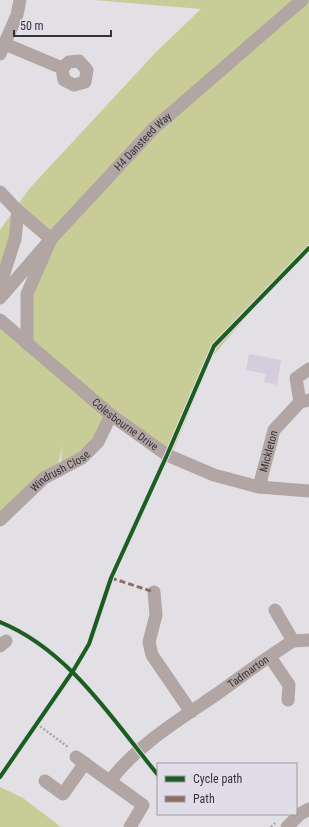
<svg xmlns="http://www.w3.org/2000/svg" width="309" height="827" viewBox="0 0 309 827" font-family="'Roboto Condensed',sans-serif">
<rect width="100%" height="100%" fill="#e2e0e5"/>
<g fill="#c8cd97">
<polygon points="94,0 309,0 309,252 269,290 212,357 171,456 111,415 98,442 61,463 62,446 59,462 0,518 0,320 26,344 27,294 51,239 17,209 0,286 0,230 29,189 156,52 201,9"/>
<polygon points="0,787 23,798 61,827 0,827"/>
</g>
<polygon fill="#d5cddd" points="249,354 281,360 277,385 264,382 266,374 246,370"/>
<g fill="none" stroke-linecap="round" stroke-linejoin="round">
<g stroke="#aea6a4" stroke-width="2.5" stroke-dasharray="2 2" stroke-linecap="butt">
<polyline points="37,724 68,747"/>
<polyline points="271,827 275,823"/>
</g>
<g stroke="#b1a6a3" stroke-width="13">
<polyline points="5,44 62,68 64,80 74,85 85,82 87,70 79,61 69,62 62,68"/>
<polyline points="0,54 17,15 20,0"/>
<polyline points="0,192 16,209 51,239 27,294 27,344"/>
<polyline points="0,286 15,239 18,211"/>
<path id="s1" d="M0,298L51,239L154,128L302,0"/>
<path id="s2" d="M0,320L111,415L167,455L214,475L259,487L309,491"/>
<polyline points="300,402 296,378 309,369"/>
<path id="s3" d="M259,487L274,430L300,402L309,400"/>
<path id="s4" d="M0,520L44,478L82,458L98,442L111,415"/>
<polyline points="154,592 156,615 149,642 152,655 191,712"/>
<polyline points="275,610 293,641"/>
<polyline points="0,646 6,641"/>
<polyline points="270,657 289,685 288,700"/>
<polyline points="76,757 143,805 130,827"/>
<polyline points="45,781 63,794 85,763"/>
<path id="s5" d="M110,781C137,745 180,719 217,694C242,676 267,657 293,641L309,640"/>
<polyline points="287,827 300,814 309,809"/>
</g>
<polyline stroke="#8d6e63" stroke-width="3" stroke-dasharray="6 3" stroke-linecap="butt" points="111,578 154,592"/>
<g stroke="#e1dde8" stroke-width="6">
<g id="cycleway">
<path d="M0,622C69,650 112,719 158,775"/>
<polyline points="0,777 73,671 89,644 111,578 167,455 214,346 309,248"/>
</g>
</g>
<use href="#cycleway" stroke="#1b5e20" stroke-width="4"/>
</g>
<g text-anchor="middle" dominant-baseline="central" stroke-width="4" stroke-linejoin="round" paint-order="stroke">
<g font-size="11" fill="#363439" stroke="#e1dde8">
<text stroke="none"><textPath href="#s1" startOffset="212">H4 Dansteed Way</textPath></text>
<text stroke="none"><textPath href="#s2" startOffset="163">Colesbourne Drive</textPath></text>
<text stroke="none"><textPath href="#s3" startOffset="37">Mickleton</textPath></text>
<text stroke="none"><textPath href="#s4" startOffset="78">Windrush Close</textPath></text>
<text stroke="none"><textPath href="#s5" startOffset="177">Tadmarton</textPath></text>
</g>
</g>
<rect x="157" y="763" width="140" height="52" fill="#e1dde8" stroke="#9d99a2"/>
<rect x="165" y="776" width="20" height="6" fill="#1b5e20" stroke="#9d99a2"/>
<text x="193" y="783" font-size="12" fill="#363439">Cycle path</text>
<rect x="165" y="796" width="20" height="6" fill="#8d6e63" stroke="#9d99a2"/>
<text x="193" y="803" font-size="12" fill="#363439">Path</text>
<path d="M14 30v6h97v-6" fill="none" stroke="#363439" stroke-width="2"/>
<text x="20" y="30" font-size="12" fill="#363439" stroke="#e1dde8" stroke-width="3" paint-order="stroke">50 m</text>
</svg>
